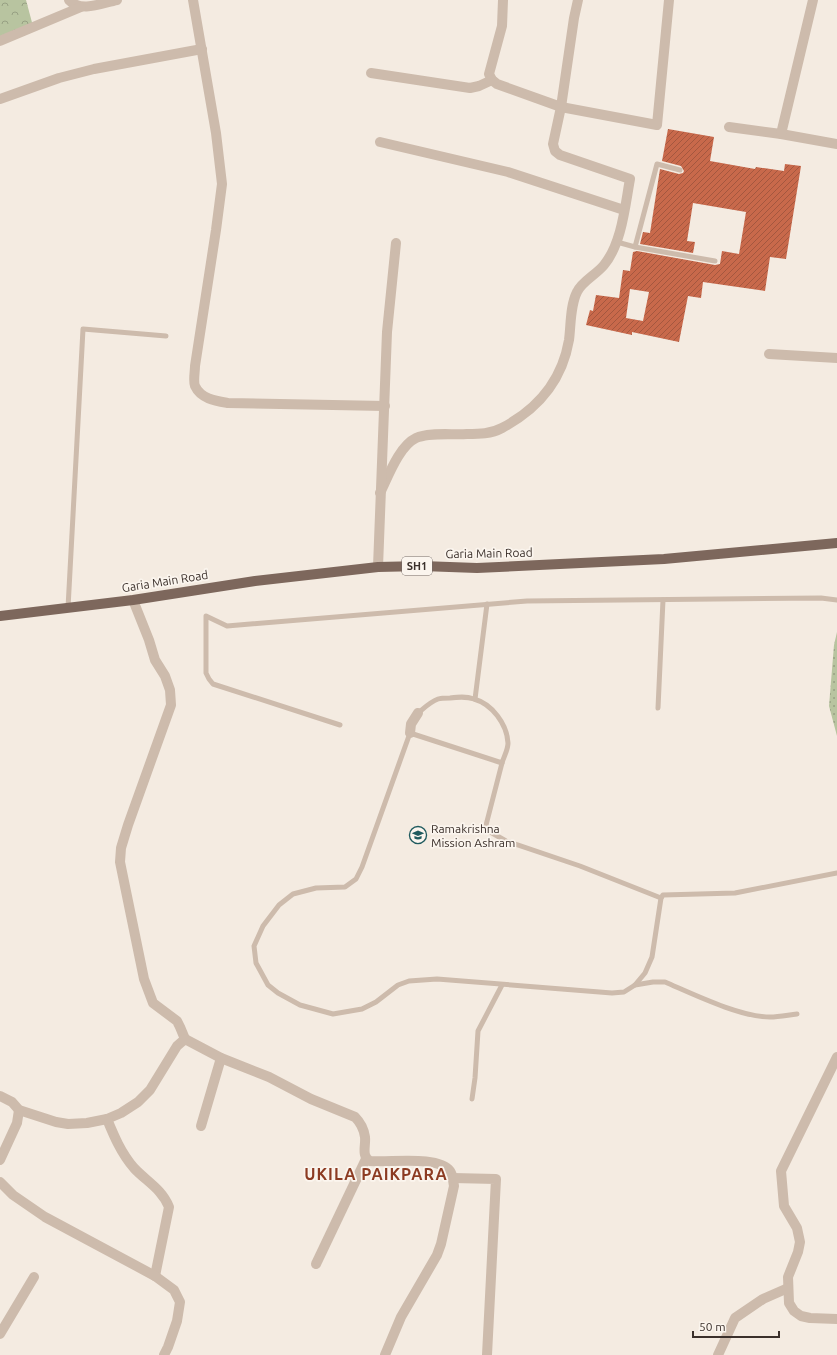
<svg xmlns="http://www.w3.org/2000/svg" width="837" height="1355" viewBox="0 0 837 1355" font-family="Ubuntu,sans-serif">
<defs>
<pattern id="forest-crowns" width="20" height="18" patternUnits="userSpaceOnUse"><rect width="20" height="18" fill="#b8c4a0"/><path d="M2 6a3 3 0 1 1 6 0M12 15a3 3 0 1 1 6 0" fill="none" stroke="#97a083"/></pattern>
<pattern id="park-dots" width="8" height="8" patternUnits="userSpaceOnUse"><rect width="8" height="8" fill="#b8c4a0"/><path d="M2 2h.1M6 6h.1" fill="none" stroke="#97a083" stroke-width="1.8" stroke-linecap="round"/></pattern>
<pattern id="building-hatch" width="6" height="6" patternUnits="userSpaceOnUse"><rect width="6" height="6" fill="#c8694b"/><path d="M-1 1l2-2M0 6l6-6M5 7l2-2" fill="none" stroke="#a4573f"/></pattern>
</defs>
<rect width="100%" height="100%" fill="#f4ebe1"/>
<polygon fill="url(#forest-crowns)" points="0,0 26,0 34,30 0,42"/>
<polygon fill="url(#park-dots)" points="837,632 837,736 829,706 834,645"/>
<path fill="url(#building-hatch)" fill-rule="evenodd" d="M668,129L714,137L710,161L755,169L756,167L784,171L785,164L801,166L786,259L770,257L765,291L703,282L701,298L688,296L679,342L632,332V335L586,325L590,310L593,311L596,295L619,298L623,270L630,271L633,252L637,251L715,265L720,264L722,251L739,254L746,212L693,203L687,241L695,242L693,253L640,244L643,232L650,233L660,169L679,174L683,173L684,171L681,166L662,161ZM630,289L649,292L643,321L626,318Z"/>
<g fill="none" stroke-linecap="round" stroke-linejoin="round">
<g stroke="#cdbbac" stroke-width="5">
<polyline points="617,242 635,247 657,164 680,170"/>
<polyline points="635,247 715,261"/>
<polyline points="68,608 83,329 166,336"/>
<polyline points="475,699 487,604"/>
<polyline points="658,708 663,600"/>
<path d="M418,713C424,708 430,702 438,699C441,698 446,698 450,698C458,697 466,696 474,699C492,704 507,724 508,743C508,750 504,756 502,763L410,733L362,867L356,879L345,887L316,888L293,894L279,905L263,926L254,946L256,963L268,985L278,993L300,1005L333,1014L362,1009L376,1002L398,985L409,981L437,979L612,993L624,992L635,985L645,973L652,957L661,898L663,895L735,893L837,873"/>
<polyline points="340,725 213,684 209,679 206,673 206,616 227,626 527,601 821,598 837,600"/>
<polyline points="502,763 485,829 506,841 580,866 661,898"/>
<path d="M635,985L653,982H665C693,994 740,1017 770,1017C779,1017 788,1015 797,1014"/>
<polyline points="472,1099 475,1078 478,1031 502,985"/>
</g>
<g stroke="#cdbbac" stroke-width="10">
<path d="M69,0C81,13 102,3 117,0"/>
<path d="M193,0L216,133L222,184L216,230L195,366C195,372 193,381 195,386C201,399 216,401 228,403L385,406"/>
<polyline points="503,0 502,26 489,74 492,80 497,84 561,107 657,125 669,0"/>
<polyline points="0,41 81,7"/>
<polyline points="371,73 470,88 479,86 492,80"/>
<polyline points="0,99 59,78 94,69 202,49"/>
<polyline points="729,127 781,134 837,144"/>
<polyline points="781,134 813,0"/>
<polyline points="380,142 508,172 624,210"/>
<polyline points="769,354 837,358"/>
<path d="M380,493C388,477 399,446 416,438C429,432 452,435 467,434C479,434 491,434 502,428C538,409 562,381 569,340C571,325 570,306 577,292C582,281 596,275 604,265C622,243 625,206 630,179L560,155L555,151L553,144L561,107L574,18L578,0"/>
<polyline points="378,567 387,332 396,243"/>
<polyline points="133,600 149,640 155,660 165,676 170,690 171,705 128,825 121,848 120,862 144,979 153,1003 177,1021 180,1027 185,1039"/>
<polyline points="410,733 411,724 418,713"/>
<polyline points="837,1057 781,1171 784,1206 797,1228 800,1242 798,1252 788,1277 789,1303 794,1311 801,1316 810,1318 837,1319"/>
<path d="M0,1096L12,1102L19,1110L56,1122L68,1124L87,1123L107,1119L121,1113L138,1102L150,1090L177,1046L185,1039L221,1058L269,1077L311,1099L355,1117C360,1122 364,1130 365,1137C366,1146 361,1156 370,1161C389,1163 438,1155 450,1171C453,1175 453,1181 454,1186L441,1244L437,1255L401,1317L385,1355"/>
<path d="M107,1119C114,1136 121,1153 134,1168C146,1181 162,1189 169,1207L155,1276"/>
<polyline points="201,1126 221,1058"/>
<polyline points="0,1160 17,1123 19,1110"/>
<polyline points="453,1178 496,1179 487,1355"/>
<polyline points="0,1182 13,1195 45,1217 155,1276 174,1290 180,1302 177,1321 168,1347 164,1355"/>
<polyline points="316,1264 366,1159"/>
<polyline points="0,1334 34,1277"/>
<polyline points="718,1355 735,1318 763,1299 788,1288"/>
</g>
<polyline stroke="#7d675c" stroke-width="10" points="0,616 133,600 255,581 378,567 422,566 477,568 664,559 837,543"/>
</g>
<defs>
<g id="school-ring" transform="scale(0.9)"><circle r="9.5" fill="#fbf5ee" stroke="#1f5a5e" stroke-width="1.5"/><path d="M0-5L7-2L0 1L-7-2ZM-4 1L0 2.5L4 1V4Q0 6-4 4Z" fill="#1f5a5e"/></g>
</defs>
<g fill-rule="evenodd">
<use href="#school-ring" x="418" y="835"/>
</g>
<g text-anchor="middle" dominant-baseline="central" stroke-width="3.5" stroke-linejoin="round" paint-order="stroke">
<rect fill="#fbf5ee" stroke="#756b66" stroke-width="1" x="402" y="557" width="30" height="18" rx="3"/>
<g font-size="11" font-weight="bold" fill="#3b302b">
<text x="417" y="566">SH1</text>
</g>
<g font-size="12" fill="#3b302b" stroke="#fbf5ee">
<text transform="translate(489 553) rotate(-1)">Garia Main Road</text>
<text transform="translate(165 581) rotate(-9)">Garia Main Road</text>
</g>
<g font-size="12" fill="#3b302b" stroke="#fbf5ee" text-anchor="start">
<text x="431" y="828">Ramakrishna<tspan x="431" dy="14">Mission Ashram</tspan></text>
</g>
<g font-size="16" font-weight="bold" letter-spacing="1" fill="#8c3b22" stroke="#fbf5ee">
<text x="376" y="1174">UKILA PAIKPARA</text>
</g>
</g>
<path d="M693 1331v6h86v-6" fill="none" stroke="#3b302b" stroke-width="2"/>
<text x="699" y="1331" font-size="12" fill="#3b302b" stroke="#fbf5ee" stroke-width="3" paint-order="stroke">50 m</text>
</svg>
